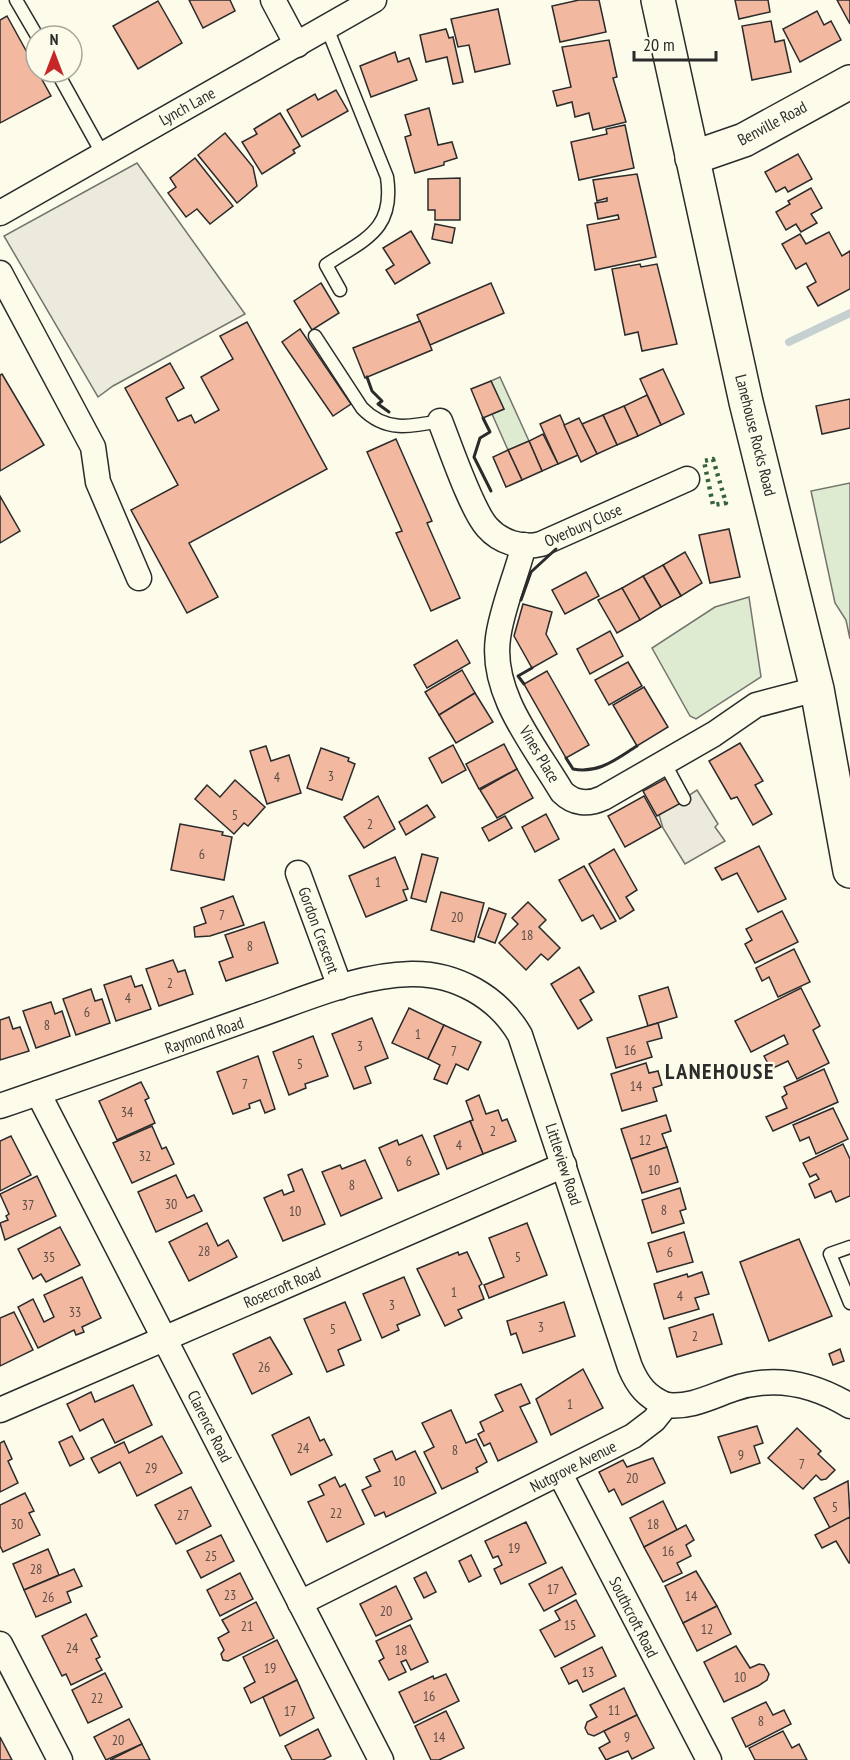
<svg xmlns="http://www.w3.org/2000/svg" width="850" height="1760" viewBox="0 0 850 1760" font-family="'PT Sans Narrow',sans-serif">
<rect width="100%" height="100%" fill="#fdfbea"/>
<g fill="#deebd1" stroke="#74746e" stroke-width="1.5">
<polygon points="500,377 529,441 508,450 492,414 504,409 491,381"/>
<polygon points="850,483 850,639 846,620 835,603 811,491"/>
<polygon points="749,597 761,677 696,719 690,716 652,648 715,607"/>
</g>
<g fill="#eceadb" stroke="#74746e" stroke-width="1.5">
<polygon points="137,163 245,314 113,386 98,397 4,236"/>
<polygon points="697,790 718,824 715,827 725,841 685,864 663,828 659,815"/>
</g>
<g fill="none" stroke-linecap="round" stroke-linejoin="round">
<polyline stroke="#c7d0d0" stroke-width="8" points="789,342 850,313"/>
</g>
<g fill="#f2b8a0" stroke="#2b2b2b" stroke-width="1.5">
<polygon points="189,0 230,0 235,11 203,28"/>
<polygon points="579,0 599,0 606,32 560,42 552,6"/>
<polygon points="735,0 768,0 770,12 739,19"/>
<polygon points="837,0 850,0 850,24"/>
<polygon points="158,1 182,43 138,69 113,26"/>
<polygon points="498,9 510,64 475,72 469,45 458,47 451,19"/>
<polygon points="817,11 824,25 831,21 841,40 800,62 783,29"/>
<polygon points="7,16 51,96 0,123 0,20"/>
<polygon points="771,21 775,42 784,40 791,72 752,80 742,26"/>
<polygon points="446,29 449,38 453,37 463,82 453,84 447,57 426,62 420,35"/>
<polygon points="609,40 617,77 613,78 626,122 593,130 589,113 575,117 572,102 557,106 553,91 571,87 562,47"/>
<polygon points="395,52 398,62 409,58 417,80 371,97 360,66"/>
<polygon points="336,90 348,111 302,137 287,110 315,94 318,100"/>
<polygon points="429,108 438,145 452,142 457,158 444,162 444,165 415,173 405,137 411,135 405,115"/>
<polygon points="280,113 300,146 293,150 295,153 262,174 242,142 257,134 254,129"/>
<polygon points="625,125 634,168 579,180 571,142 607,134 606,129"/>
<polygon points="225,133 253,167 257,186 237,203 198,155"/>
<polygon points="798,154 812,179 788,192 785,187 776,192 765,172"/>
<polygon points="195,158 233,206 210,224 197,209 186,217 168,193 176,187 170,178"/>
<polygon points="637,174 656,257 595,270 587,225 619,219 618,215 598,219 595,203 607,201 607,198 597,201 593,180"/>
<polygon points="460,178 460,220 435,220 435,210 428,210 428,179"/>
<polygon points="811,188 822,208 811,214 817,223 801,232 796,224 786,230 776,212 790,204 788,201"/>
<polygon points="435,224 455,228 452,243 432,239"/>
<polygon points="411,231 430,263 395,284 386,270 394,265 383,248"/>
<polygon points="829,232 842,256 850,251 850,289 818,306 807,287 816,282 806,263 796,269 782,244 800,234 806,244"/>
<polygon points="640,264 641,267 657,264 677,344 642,351 638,332 625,335 612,269"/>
<polygon points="321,283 339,313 312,330 294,301"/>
<polygon points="491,283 504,313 430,345 417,315"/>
<polygon points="420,321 432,350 365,378 353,348"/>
<polygon points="247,322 327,469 189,543 218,597 187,613 131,510 178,485 125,388 170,363 184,388 166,398 178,421 191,415 195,423 219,410 201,377 233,359 220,336"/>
<polygon points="300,329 351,404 333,416 282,342"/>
<polygon points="663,369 684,414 661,425 640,379"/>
<polygon points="2,374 44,445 0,471 0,375"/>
<polygon points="491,381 504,409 483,418 471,389"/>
<polygon points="647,395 661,425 638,436 624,406"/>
<polygon points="850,399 850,428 822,434 816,406"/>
<polygon points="624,406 638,436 617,445 603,415"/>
<polygon points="560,415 578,455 558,464 540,424"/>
<polygon points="603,415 617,445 597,454 582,424"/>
<polygon points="579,418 597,454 581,462 564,425"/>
<polygon points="543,434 558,464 542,471 529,441"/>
<polygon points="396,439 432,521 427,523 460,598 431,611 396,533 402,531 367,452"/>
<polygon points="529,441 542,471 522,480 508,450"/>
<polygon points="508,450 522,480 506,487 493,457"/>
<polygon points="0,496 20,531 0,543"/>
<polygon points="729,529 740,577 710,583 699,535"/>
<polygon points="685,552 702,583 681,596 663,565"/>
<polygon points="663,565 681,596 661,607 643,576"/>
<polygon points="586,572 599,596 565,614 552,590"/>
<polygon points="643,576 661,607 640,620 622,588"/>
<polygon points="622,588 640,620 617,633 598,600"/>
<polygon points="523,604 552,612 546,634 557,654 532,668 514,636"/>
<polygon points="610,631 623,656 590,674 577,649"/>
<polygon points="457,640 470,663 427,688 414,665"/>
<polygon points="628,662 642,686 609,705 595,680"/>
<polygon points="462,670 475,693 439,715 425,692"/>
<polygon points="547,671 589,745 566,758 524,684"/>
<polygon points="644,687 668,727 637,746 613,705"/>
<polygon points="475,693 493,722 456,743 439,715"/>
<polygon points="740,743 763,781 755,785 772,814 753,825 737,797 731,799 709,761"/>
<polygon points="504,744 517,769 479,789 466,764"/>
<polygon points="453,745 466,770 442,783 429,758"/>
<polygon points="266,746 271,761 289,755 301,793 267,804 250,751"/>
<polygon points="321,748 349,758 348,761 355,764 342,800 307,788"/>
<polygon points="517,769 533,798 497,818 480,790"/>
<polygon points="667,778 681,803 657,816 643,791"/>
<polygon points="235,780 265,807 248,826 244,823 234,834 195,799 207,785 220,797"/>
<polygon points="378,796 395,829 364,848 344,817"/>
<polygon points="644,796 661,827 625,847 608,816"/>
<polygon points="427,805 435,817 406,835 399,822"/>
<polygon points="546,814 559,839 535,852 522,827"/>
<polygon points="505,816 512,828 489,841 482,828"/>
<polygon points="180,824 223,832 222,835 232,837 224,880 171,870"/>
<polygon points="759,846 786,899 758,912 737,873 722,880 715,868"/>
<polygon points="614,849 637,890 626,897 634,910 620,919 589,864"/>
<polygon points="422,854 438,858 426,902 411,898"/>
<polygon points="395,857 408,889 403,890 407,900 366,917 349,876"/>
<polygon points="584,866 616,921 601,929 593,915 582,921 559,880"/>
<polygon points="441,892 484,903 474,942 431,930"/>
<polygon points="233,896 244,925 210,936 195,937 194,927 206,923 201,908"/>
<polygon points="528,902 546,920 539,927 560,948 548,960 541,954 526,970 499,943 518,924 512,918"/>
<polygon points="489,908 506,914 495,943 478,937"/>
<polygon points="782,911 798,942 755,963 745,944 752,940 746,929"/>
<polygon points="264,922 278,963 226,981 219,962 233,957 225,935"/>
<polygon points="794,949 810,982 778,997 769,977 762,981 756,968"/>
<polygon points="173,960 178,972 185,970 193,994 159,1006 146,969"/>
<polygon points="579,967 594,992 580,1000 592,1020 578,1029 551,984"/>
<polygon points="131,976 135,987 142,985 151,1009 116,1021 104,985"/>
<polygon points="668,987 677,1017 648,1026 639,996"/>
<polygon points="801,988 820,1026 813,1030 829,1063 797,1079 788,1061 771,1069 764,1056 788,1044 784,1035 751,1052 735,1021"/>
<polygon points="91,989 95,1001 102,999 110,1023 76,1035 63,999"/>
<polygon points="51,1002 55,1014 62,1011 70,1036 36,1048 23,1011"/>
<polygon points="409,1008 444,1025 428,1059 392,1043"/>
<polygon points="9,1017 13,1029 20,1027 29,1051 0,1060 0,1020"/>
<polygon points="372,1018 388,1058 365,1067 371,1083 354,1089 332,1034"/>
<polygon points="658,1023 662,1038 647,1042 652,1057 616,1068 607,1038"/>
<polygon points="444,1025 481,1042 468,1070 456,1064 447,1084 434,1079 440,1065 428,1059"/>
<polygon points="313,1036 328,1076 305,1084 306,1088 289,1095 273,1052"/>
<polygon points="258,1056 275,1109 265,1113 260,1100 249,1104 250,1108 233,1114 217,1072"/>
<polygon points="646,1063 649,1073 658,1071 662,1085 653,1088 657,1101 622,1111 611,1074"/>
<polygon points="824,1069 838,1102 773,1131 766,1117 787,1108 782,1097 787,1094 784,1087"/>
<polygon points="141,1082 149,1098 145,1100 155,1123 117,1140 99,1101"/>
<polygon points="479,1095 486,1114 498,1110 502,1121 507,1119 516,1141 483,1154 470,1121 473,1120 466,1101"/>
<polygon points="833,1108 848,1139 816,1154 809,1137 800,1141 793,1125"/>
<polygon points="666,1115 671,1131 662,1134 667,1147 631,1159 621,1129"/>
<polygon points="470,1121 483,1154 447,1169 434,1136"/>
<polygon points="152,1126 162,1149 166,1147 174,1164 132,1183 113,1143"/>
<polygon points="422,1135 439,1174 398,1191 379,1148 397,1140 399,1145"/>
<polygon points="11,1136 31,1175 0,1191 0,1141"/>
<polygon points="843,1144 850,1159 850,1196 836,1202 831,1191 815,1198 809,1184 819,1179 816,1174 810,1177 803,1163"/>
<polygon points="667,1147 678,1182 642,1193 631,1159"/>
<polygon points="365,1160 382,1198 341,1216 322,1172 340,1165 342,1169"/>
<polygon points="302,1169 325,1224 283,1241 264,1198 282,1190 284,1195 294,1191 288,1175"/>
<polygon points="176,1175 187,1198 194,1195 202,1211 156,1232 138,1192"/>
<polygon points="37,1176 56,1216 5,1240 0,1223 8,1220 6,1216 9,1214 0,1194"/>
<polygon points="680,1188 686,1209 680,1211 684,1223 652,1233 642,1200"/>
<polygon points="207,1223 218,1246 228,1240 237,1257 189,1281 169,1242"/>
<polygon points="527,1223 547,1275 489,1298 484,1285 504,1277 489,1238"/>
<polygon points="60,1227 80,1265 46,1282 41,1274 33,1279 18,1249"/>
<polygon points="684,1232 693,1262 657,1272 648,1243"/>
<polygon points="799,1239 832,1316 769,1341 740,1262"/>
<polygon points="458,1252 459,1255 467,1252 482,1284 479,1286 484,1299 458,1310 462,1318 445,1326 417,1269"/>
<polygon points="702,1272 709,1294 695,1298 699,1309 664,1319 654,1284 687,1274 688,1277"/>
<polygon points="82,1277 101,1318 82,1327 84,1332 76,1335 74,1330 38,1348 18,1307 33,1299 44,1322 54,1317 44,1295"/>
<polygon points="404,1277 420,1315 397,1325 399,1330 382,1338 363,1294"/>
<polygon points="345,1302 361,1340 338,1350 344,1365 327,1372 304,1319"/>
<polygon points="564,1302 575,1336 523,1353 516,1333 511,1335 507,1321"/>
<polygon points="14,1312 33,1350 0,1366 0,1318"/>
<polygon points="713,1314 722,1344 677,1357 669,1328"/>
<polygon points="270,1337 292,1374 252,1394 233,1354"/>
<polygon points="840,1349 844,1361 833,1365 829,1354"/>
<polygon points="583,1369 603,1408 551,1435 536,1399"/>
<polygon points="521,1384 530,1403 520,1407 537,1442 498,1461 490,1443 484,1446 478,1434 484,1431 480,1422 503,1411 495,1395"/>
<polygon points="133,1385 152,1425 115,1443 103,1419 80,1431 67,1404 91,1392 95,1402"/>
<polygon points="451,1410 466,1443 476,1439 487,1462 476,1468 478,1472 442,1489 424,1452 434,1447 422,1423"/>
<polygon points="309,1417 320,1441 324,1439 332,1455 291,1475 272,1435"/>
<polygon points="757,1426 763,1443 754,1446 760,1463 731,1473 718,1437"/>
<polygon points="797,1428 821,1451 818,1454 835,1470 826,1479 821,1480 816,1475 803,1489 768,1458"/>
<polygon points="72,1436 84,1459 70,1466 59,1442"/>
<polygon points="162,1436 182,1473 137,1496 120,1462 99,1473 91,1458 124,1442 129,1453"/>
<polygon points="4,1441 12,1459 8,1461 18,1483 0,1492 0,1443"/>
<polygon points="392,1451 396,1460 415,1451 436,1493 386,1517 384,1512 375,1516 362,1490 371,1486 366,1477 380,1471 374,1459"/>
<polygon points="653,1458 665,1483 622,1505 614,1489 609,1492 599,1472 623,1460 627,1467"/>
<polygon points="335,1477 340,1487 345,1484 364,1524 327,1542 308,1502 324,1495 319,1485"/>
<polygon points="848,1481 850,1517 830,1528 814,1498"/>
<polygon points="191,1487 211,1526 176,1544 155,1505"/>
<polygon points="25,1493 34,1511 29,1513 40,1535 3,1552 0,1546 0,1505"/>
<polygon points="663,1501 677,1530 644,1547 630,1518"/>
<polygon points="850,1517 850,1563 849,1563 836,1541 822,1548 815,1535"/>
<polygon points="526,1522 546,1563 501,1584 494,1569 502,1565 498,1556 493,1558 485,1541"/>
<polygon points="686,1525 694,1540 686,1545 691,1556 677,1563 682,1573 663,1582 644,1547"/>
<polygon points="221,1535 234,1561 201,1578 187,1551"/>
<polygon points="48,1549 59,1575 24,1590 13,1564"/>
<polygon points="471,1555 481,1576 469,1582 459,1561"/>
<polygon points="562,1567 576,1594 544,1611 529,1584"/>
<polygon points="74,1569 82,1586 67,1592 71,1602 36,1617 24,1590"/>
<polygon points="696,1571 717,1606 683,1623 665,1586"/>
<polygon points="426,1572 436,1592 424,1598 414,1578"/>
<polygon points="240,1573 253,1599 220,1616 207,1590"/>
<polygon points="396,1586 412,1619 376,1636 360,1604"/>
<polygon points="576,1600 595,1636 555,1657 540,1630 560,1620 555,1611"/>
<polygon points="256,1602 274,1638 228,1661 223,1660 221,1654 224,1650 218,1638 229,1632 222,1620"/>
<polygon points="717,1606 731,1634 697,1651 683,1623"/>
<polygon points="86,1614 97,1636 91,1639 100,1657 96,1659 102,1670 71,1685 66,1674 62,1676 42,1636"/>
<polygon points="410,1625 428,1662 411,1670 406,1660 401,1662 406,1672 389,1680 379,1661 384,1658 376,1641"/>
<polygon points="277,1640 297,1680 251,1703 244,1688 255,1682 243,1657"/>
<polygon points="736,1646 750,1668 759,1664 764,1665 769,1674 767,1680 758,1686 724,1702 704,1662"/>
<polygon points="602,1647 616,1676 583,1692 577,1680 569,1684 561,1668"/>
<polygon points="105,1673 122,1707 88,1723 72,1690"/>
<polygon points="446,1674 459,1701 414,1723 399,1692 433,1676 434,1679"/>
<polygon points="297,1680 314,1718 280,1736 263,1697"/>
<polygon points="624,1688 637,1715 594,1736 588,1734 585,1728 587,1722 597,1717 590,1705"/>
<polygon points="766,1702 773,1715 784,1710 791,1724 746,1747 732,1718"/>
<polygon points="446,1711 464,1748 439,1760 431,1760 415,1726"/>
<polygon points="637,1715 654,1748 632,1759 628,1751 606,1760 599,1748 610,1742 604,1731"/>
<polygon points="129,1719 142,1744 106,1760 94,1737"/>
<polygon points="318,1729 331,1756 323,1760 292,1760 285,1746"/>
<polygon points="783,1731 792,1748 799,1744 807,1760 755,1760 749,1748"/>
<polygon points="0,1737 12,1760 0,1760"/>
<polygon points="142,1744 150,1760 110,1760"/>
</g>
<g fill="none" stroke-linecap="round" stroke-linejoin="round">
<g stroke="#2b2b2b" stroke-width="15">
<g id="service">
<polyline points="16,0 37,36"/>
<path d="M327,28L387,177C395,231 364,239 326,265L340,290"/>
<polyline points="57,72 102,153"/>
<path d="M315,336L362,408C385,432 410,427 440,421"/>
<polyline points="664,762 684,799"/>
<polyline points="850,1247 830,1254 850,1303"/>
</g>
</g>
<g stroke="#2b2b2b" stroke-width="27">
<g id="minor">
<polyline points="273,0 297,45"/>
<polyline points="0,213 374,0"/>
<polyline points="0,273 93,447 98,482 139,578"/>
<path d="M440,421C450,446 471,509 487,527C500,542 522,549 541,544L687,479"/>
<path d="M524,545C517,573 501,611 498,638C490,694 535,746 562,792C574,804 588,805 603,798L714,734L756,705L817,689"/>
<polyline points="298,873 340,987"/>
<polyline points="38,1093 381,1760"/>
<path d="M0,1106C85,1077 169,1047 253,1017C303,1000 357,975 411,974C456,973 498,997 520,1035L630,1367C638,1386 647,1397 666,1405"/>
<polyline points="0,1410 564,1165"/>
<polyline points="560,1474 709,1760"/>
<path d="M300,1603L633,1436L654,1420L666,1405C690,1408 710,1397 733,1389C774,1375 814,1384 850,1406"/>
<polyline points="0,1644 60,1760"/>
</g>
</g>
<g stroke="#2b2b2b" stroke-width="36">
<g id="secondary">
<polyline points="658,0 746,402 817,689 850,871"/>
<polyline points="692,158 744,140 850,82"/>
</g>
</g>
<use href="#service" stroke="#fdfbea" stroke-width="12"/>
<use href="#minor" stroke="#fdfbea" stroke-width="24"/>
<use href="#secondary" stroke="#fdfbea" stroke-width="33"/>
<polygon stroke="#34623c" stroke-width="4.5" stroke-dasharray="3 4.5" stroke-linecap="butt" points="713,459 726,503 713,505 704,461"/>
<g stroke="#2b2b2b" stroke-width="3">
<polyline points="367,377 372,391 382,401 378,404 389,412"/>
<polyline points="483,418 490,432 480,438 474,457 491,491"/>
<polyline points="521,600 531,572 556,549"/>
<polyline points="524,684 518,676 532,668"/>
<path d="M566,758L573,769C599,774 616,759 637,746"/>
</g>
</g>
<g text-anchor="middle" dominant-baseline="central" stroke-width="4.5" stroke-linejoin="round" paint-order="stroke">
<g font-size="14" fill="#5d4e48">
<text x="331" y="776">3</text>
<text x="277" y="777">4</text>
<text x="235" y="815">5</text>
<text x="370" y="824">2</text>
<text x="202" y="854">6</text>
<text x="378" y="882">1</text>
<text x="222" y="915">7</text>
<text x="457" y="917">20</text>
<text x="527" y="935">18</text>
<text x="250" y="946">8</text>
<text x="170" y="983">2</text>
<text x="128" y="998">4</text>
<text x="87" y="1012">6</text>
<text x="47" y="1025">8</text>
<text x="418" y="1034">1</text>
<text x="360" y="1046">3</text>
<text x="630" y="1050">16</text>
<text x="454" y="1051">7</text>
<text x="300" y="1064">5</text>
<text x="245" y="1084">7</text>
<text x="636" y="1086">14</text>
<text x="127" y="1112">34</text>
<text x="493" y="1131">2</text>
<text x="645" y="1140">12</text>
<text x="459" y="1145">4</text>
<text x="145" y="1156">32</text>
<text x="409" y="1161">6</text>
<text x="654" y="1170">10</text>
<text x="352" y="1185">8</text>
<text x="171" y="1204">30</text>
<text x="28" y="1205">37</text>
<text x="664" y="1210">8</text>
<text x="295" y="1211">10</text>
<text x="204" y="1251">28</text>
<text x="670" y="1252">6</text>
<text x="49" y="1257">35</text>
<text x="518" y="1257">5</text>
<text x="454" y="1292">1</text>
<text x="680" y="1296">4</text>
<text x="392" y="1305">3</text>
<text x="75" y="1312">33</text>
<text x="541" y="1327">3</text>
<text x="333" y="1329">5</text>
<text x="695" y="1336">2</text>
<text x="264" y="1367">26</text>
<text x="570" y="1404">1</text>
<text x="303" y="1448">24</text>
<text x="455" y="1450">8</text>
<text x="741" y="1455">9</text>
<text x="802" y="1464">7</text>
<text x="151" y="1468">29</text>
<text x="632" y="1478">20</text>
<text x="399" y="1481">10</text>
<text x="835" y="1507">5</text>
<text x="336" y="1513">22</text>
<text x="183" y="1515">27</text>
<text x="17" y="1524">30</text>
<text x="653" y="1524">18</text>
<text x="514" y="1548">19</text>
<text x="668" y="1551">16</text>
<text x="211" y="1556">25</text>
<text x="36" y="1569">28</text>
<text x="553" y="1589">17</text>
<text x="230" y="1595">23</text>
<text x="691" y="1596">14</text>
<text x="48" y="1597">26</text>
<text x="386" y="1611">20</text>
<text x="570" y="1625">15</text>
<text x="247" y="1626">21</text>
<text x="707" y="1629">12</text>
<text x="72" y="1648">24</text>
<text x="401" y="1650">18</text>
<text x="270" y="1668">19</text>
<text x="588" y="1672">13</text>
<text x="740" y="1677">10</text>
<text x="429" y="1696">16</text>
<text x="97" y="1698">22</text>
<text x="614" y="1710">11</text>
<text x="290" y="1711">17</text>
<text x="761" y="1721">8</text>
<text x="439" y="1737">14</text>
<text x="627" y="1737">9</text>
<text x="118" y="1740">20</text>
</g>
<g font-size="16" fill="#2b2b2b" stroke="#fdfbea">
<text transform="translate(187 106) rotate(-29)">Lynch Lane</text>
<text transform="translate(772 123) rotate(-28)">Benville Road</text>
<text transform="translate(756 435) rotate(76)">Lanehouse Rocks Road</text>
<text transform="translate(583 525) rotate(-24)">Overbury Close</text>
<text transform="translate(540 754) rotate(59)">Vines Place</text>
<text transform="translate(319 930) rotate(70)">Gordon Crescent</text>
<text transform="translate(204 1035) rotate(-19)">Raymond Road</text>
<text transform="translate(564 1164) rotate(72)">Littleview Road</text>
<text transform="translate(282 1287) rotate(-23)">Rosecroft Road</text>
<text transform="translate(210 1426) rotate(63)">Clarence Road</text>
<text transform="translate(573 1466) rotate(-27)">Nutgrove Avenue</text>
<text transform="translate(634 1617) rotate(63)">Southcroft Road</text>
</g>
<g font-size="22" font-weight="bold" letter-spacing="1.5" fill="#2b2b2b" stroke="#fdfbea">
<text x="720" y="1071">LANEHOUSE</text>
</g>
</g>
<g transform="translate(54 54)"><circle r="28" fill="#fdfbea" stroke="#a9a89e" stroke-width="1.5"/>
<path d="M0-4.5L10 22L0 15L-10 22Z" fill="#c62828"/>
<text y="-9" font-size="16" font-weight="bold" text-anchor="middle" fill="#2b2b2b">N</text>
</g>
<path d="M634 51v9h82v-9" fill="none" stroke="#2b2b2b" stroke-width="3"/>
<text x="643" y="51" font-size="18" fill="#2b2b2b" stroke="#fdfbea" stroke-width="4.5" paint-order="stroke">20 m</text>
</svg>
